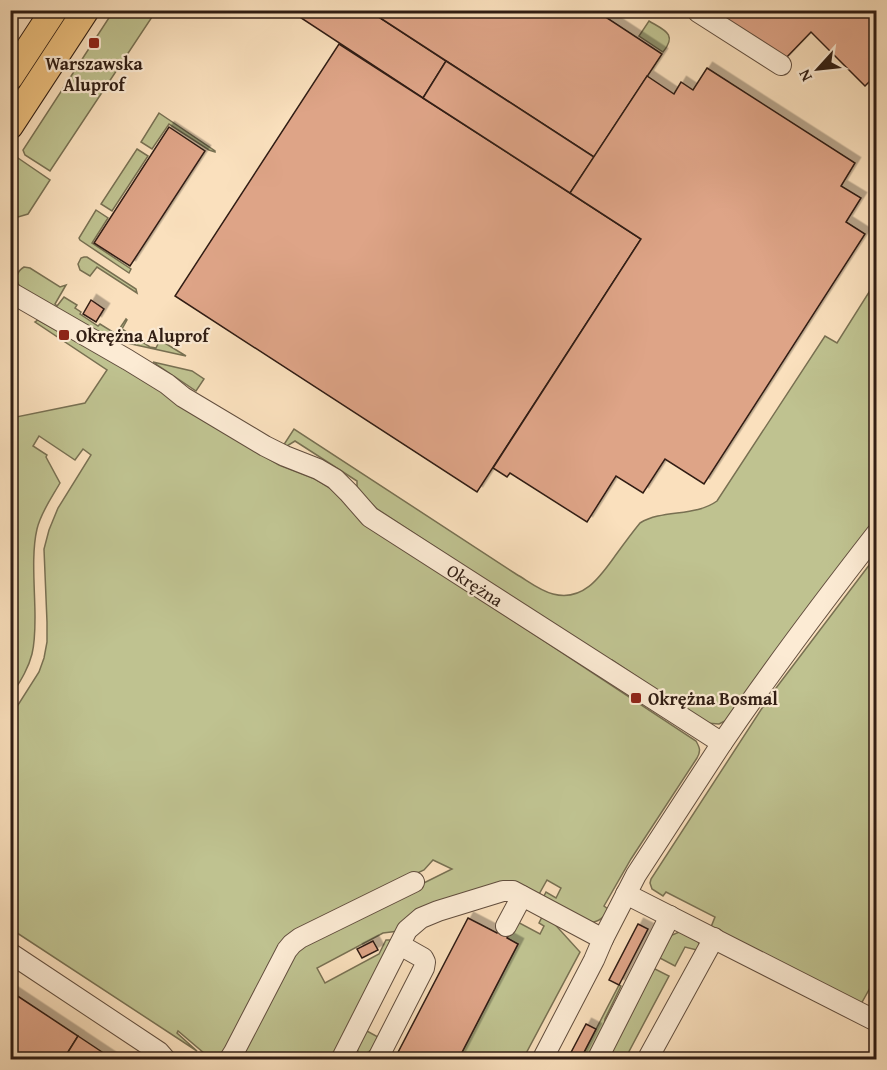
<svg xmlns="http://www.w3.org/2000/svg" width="887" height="1070" viewBox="0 0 887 1070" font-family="'Gentium Book Plus',serif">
<defs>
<filter id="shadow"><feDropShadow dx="5.5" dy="-5.5" stdDeviation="0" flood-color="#0004"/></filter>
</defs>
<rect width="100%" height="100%" fill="#fae0bd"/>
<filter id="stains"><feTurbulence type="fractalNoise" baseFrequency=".00333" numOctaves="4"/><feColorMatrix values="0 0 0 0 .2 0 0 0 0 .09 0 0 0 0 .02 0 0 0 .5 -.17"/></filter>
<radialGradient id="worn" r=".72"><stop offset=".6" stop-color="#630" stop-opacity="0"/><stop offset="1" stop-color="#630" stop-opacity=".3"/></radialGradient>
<g fill="#bfc290" stroke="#787052" stroke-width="1.5">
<polygon points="114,10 156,11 50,171 25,155 23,150"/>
<path d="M649,21C664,30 678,34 663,52L639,36Z"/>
<polygon points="159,113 215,151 215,152 209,150 169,124 152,149 141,142"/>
<polygon points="137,149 148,156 112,211 101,204"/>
<polygon points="18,158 50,180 28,214 18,217 12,215 15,210 11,204 11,168 16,159"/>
<polygon points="96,210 108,218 92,243 131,269 129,273 80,240 79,238"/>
<polygon points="84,257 87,257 136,289 137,293 97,267 90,276 80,270 78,264 81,258"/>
<path d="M24,267L30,268L60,287L66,285L55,304L57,306L64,297L77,305L75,308L81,312L80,314L98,326L100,324L116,334L126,319L127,320L122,329L150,347L156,348L160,340L186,356L127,343L109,332L103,336L20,287C15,279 16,272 24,267Z"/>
<path d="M876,281V522L729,719L719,724L706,723L612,660L610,662L377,509L357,489V481L295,441L287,446H283L294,429L516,574C528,581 540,591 553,594C583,602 600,577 615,556C623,545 631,534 640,523C663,509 695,517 717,501L825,336L837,343Z"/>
<path d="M38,320L142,378L262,455L279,465L315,479L325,485L336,492L365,523L696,741C700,748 701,751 697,758L631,859L604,906L608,909C604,917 599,923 589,922L543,898L546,892L556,898L561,888L547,880L538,896L515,883L399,931L383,933L317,968L325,983L379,954L386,940H394L333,1059H239L296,949L303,943L452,869L433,860L424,870L295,931L220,1059H211L178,1031L177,1033L197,1051L11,929V716L39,672L44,658L47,642V622L44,549L49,530L58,508L91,455L83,449L75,460L39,436L33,446L47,455L46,457L60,483C52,497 41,512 37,529C31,554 35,590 35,617C35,630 35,642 32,654C28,670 19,683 11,696V418L85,403L107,370L35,322Z"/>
<polygon points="153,362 192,371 204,379 196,391"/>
<polygon points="876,556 876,979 875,979 861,1004 711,927 715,917 666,892 663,896 652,889 650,883 651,879 770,696"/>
<polygon points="543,915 550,919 580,952 523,1059 458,1060 518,944 507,938 514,920 540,934 544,926 539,923"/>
<path d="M679,932C691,934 700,938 701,951L685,947L675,966L658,957V954L672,935Z"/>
<polygon points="653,968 669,976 625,1059 603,1060"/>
<polygon points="619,985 621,986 605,1019 603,1035 590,1059 580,1060"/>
<polygon points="365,1030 378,1037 371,1050 364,1055 358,1052 357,1048"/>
</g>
<g fill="#dea487" stroke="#301d13" stroke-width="1.5" filter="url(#shadow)">
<polygon points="289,10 368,10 446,61 423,98"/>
<polygon points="368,10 595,10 662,54 594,157"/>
<polygon points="708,10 876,10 876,75 865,86 811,32 784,60"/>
<polygon points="339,44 641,239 477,492 175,296"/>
<polygon points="446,61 594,157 570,193 423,98"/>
<polygon points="707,68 855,163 841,186 861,198 846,222 865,234 704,484 665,459 643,493 616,476 587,522 510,473 507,477 493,468 641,239 570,193 647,76 674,94 681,82 693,90"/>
<polygon points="169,127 205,151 130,266 94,243"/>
<polygon points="91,300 104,309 96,322 83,314"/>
<polygon points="468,918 497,933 501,927 510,932 507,938 518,944 458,1060 394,1060"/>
<polygon points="638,924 648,929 619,985 609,980"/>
<polygon points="373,941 378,950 362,958 357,949"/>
<polygon points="10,991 78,1036 63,1060 10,1060"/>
<polygon points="586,1024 596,1029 580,1060 567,1060"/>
<polygon points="78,1036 114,1060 101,1060 91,1053 87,1060 63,1060"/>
</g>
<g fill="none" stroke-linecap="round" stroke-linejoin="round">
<g stroke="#624e3e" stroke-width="22">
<g id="minor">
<polyline points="698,12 781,65"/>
<path d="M10,292L128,360L167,384L183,397L265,446L285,456L318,469L335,479L349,493L370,517L722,743C771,671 823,602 876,534"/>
<polyline points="626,894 876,1021"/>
<polyline points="506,926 522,896"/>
<polyline points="10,953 159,1052 166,1060"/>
<polyline points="229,1060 234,1052 287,950 292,944 300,938 414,882"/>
<polyline points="341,1060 407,930 421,918 438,911 503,891 513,891 603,939"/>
<polyline points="377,1060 424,968 425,962 423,958 400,945"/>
<polyline points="542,1060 594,960 603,939 636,875 722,743"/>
<polyline points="597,1060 670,916"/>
<polyline points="647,1060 714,938"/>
</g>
</g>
<g stroke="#301d13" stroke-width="28">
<g id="major">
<polyline points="10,77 54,10"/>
<polyline points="10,126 86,10"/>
</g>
</g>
<use href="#minor" stroke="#fcebd4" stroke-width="20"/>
<use href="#major" stroke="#edc07e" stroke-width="26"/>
</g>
<g fill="#8f2418" stroke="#fcebd4" stroke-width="2">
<rect x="88" y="37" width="12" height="12" rx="3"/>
<rect x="58" y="329" width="12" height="12" rx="3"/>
<rect x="630" y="692" width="12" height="12" rx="3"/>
</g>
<g text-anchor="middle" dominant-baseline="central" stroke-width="4.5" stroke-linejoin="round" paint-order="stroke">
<g font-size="18" font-weight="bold" fill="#301d13" stroke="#fcebd4" text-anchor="start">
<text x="94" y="63" text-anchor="middle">Warszawska<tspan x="94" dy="21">Aluprof</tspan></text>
<text x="76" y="335">Okrężna Aluprof</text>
<text x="648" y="698">Okrężna Bosmal</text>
</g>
<g font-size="18" fill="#301d13" stroke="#fcebd4">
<text transform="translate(475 585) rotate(33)">Okrężna</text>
</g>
</g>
<rect width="887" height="1070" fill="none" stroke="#fae0bd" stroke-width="36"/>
<rect x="12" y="12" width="863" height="1046" fill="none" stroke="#301d13" stroke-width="3"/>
<rect x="18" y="18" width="851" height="1034" fill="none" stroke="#301d13" stroke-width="1.5"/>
<g transform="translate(818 69) rotate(243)" stroke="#fcebd4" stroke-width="4.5" paint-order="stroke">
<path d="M0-4.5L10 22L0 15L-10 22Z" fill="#301d13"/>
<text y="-9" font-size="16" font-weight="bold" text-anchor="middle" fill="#301d13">N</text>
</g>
<rect width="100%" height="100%" filter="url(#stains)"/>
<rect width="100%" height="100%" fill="url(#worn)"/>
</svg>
